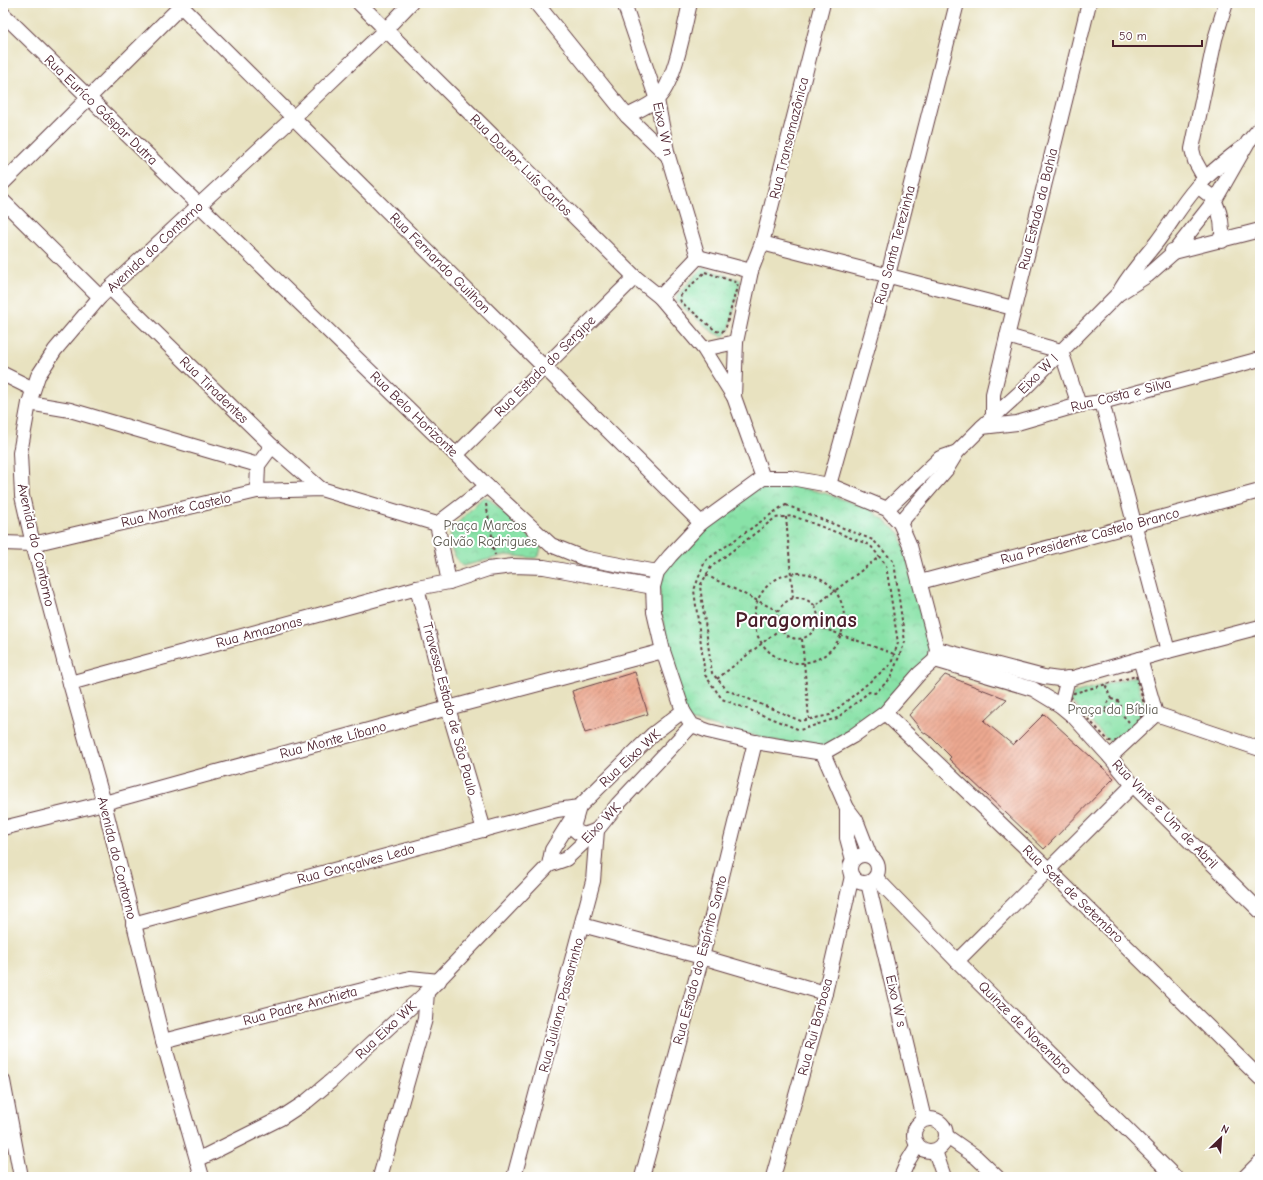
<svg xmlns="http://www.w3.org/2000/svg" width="1263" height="1180" viewBox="0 0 1263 1180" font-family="'Comic Neue',sans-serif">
<defs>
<pattern id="park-crowns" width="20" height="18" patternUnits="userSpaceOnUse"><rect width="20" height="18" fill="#88e2a7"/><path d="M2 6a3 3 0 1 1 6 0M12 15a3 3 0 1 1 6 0" fill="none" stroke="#77c190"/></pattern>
<pattern id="building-hatch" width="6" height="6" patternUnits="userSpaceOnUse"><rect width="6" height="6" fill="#eca890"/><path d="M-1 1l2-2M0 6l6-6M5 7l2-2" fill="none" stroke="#c18876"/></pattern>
</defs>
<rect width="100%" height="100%" fill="#fff"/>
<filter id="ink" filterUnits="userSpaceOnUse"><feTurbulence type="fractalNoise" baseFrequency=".025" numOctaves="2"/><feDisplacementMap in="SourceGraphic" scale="8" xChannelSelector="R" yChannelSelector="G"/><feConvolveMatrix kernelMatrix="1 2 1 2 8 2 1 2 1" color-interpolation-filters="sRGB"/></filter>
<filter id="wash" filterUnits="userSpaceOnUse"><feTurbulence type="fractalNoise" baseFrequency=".012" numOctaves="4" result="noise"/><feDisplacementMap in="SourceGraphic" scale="16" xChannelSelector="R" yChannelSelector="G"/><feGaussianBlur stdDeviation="0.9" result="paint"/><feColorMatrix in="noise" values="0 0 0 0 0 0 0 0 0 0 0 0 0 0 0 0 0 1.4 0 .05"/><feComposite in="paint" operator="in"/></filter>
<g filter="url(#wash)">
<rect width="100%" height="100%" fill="#e8e2c0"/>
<g fill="url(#park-crowns)" stroke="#698069">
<polygon points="703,268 741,280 729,331 723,336 714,333 677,302 677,295"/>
<polygon points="762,482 787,484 824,493 870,509 900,533 934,656 883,712 823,752 688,720 676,683 661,612 659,573 704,527"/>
<polygon points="483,497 488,498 541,547 539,556 534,558 506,555 463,566 459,563 449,545 451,530"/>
<polygon points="1136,676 1146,711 1118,741 1109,741 1070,700 1074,693"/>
</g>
<g id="blocks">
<g fill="url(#building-hatch)">
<polygon points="635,672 648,714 585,733 572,691"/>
<polygon points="945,675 1007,699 984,721 1013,745 1044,714 1114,778 1044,849 949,759 951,757 932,738 922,731 909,715"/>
</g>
</g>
</g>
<g filter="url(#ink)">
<use href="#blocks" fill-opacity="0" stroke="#623c41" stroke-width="1"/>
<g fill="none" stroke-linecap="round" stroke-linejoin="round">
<g stroke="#623c41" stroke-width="16">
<g id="minor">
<polyline points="178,3 701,523"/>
<polyline points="359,3 635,277 660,297"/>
<polyline points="536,3 627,116 668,156"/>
<polyline points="624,3 657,100 668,156 698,257"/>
<polyline points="3,14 456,455 487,486 551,545 583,558 657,572"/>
<path d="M627,116C637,111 649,106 657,99C675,84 684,27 690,3"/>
<polyline points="1205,179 1195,161 1192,149 1215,39 1226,3"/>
<polyline points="3,183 184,3"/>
<path d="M1197,187C1219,196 1223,219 1222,241"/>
<polyline points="3,201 100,297"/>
<polyline points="762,243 1013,308"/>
<polyline points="1172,251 1174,252 1260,230"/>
<polyline points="751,271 762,243 823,3"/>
<polyline points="110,288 272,446 321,489"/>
<path d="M1121,289C1131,272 1144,258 1156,243C1170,225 1181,205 1196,188C1209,173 1226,160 1242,148"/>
<polyline points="1007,336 1061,351"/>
<polyline points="704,349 736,342 751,271 698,257 660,297 704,349 734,397 763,478"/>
<polyline points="1061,351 1079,405"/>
<polyline points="3,374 33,389"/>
<polyline points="734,397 736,342"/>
<polyline points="1102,402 1168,651"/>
<polyline points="29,403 70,410 258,465"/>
<polyline points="993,417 993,394 1089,3"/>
<polyline points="982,427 1017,423 1079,405 1102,402 1260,359"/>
<polyline points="456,455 635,277"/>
<polygon points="763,478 791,478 829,485 887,509 900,523 910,546 937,649 935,660 919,674 885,713 853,736 823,753 755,742 708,731 692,725 683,711 663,651 654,612 653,587 657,572 670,556 701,523"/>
<polyline points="829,485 888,275 957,3"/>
<polyline points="257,491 258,465 272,446"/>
<polyline points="887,509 940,458 957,452"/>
<polyline points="900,523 946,470 957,452 982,427 1024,389 1118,294 1148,275 1174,252 1215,200 1248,142 1260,128"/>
<polyline points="3,543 33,544 257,491 321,489 437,524"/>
<polyline points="449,582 437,524 487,486"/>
<polyline points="920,582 1260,491"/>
<polyline points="417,588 448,708 484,830"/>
<polyline points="937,649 1044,677 1059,679 1073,678 1168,651 1260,627"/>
<polyline points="1140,659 1156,714"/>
<polyline points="935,660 1033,689 1061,706 1073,716 1110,757 1133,785 1260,911"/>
<polyline points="70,683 417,588 449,582 488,569 513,566 544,567 653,587"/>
<polyline points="1061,706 1068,678"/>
<polyline points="885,713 1048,869 1260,1078"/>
<polyline points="1156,714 1260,749"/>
<polyline points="823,753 847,808 856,820 870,856"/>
<polyline points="1110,757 1156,714"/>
<polyline points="847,808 847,838 853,860"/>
<polyline points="3,828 104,803 448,708 663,651"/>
<circle cx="864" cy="869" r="14"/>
<polyline points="549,865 552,850 579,807 653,734 683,711"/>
<polyline points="876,878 957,961 1175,1177"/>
<polyline points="868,883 924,1119"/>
<polyline points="133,924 557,810 579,807"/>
<polyline points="582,925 702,957 825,993"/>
<polyline points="957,961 1133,785"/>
<polyline points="163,1041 410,978 439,981"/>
<polyline points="3,1081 21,1177"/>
<circle cx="930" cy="1135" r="16"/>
<polyline points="946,1136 976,1157 997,1177"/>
<polyline points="935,1151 944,1177"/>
<polyline points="197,1160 281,1118 307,1101 331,1081 427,992 549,865 566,859 597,830 618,804 692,725"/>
<polyline points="202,1177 163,1041 104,803 70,683 33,544 22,496 20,453 29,403 38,376 55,350 100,297 294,117 385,30 411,3"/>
<polyline points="380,1177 425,1019 427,992"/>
<path d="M514,1177L593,881L597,830C588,834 582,837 575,830L574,824L579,807"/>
<polyline points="642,1177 702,957 755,742"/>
<polyline points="773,1177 825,993 852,876"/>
<polyline points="901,1177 908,1161 917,1146"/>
<polyline points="1245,1177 1260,1162"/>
</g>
</g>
<g stroke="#623c41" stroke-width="2" stroke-dasharray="3 3" stroke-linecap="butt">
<polygon points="705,272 738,283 726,327 722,332 716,331 681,302 680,299 681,295"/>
<polyline points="486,504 492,536"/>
<polygon points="786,505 873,540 894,562 905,642 890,679 875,693 869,692 837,718 800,730 722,699 705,675 694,590 705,561 780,508"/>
<polygon points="793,516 870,545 886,565 898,643 891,664 830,715 801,721 727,690 712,673 700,586 711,567 775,518"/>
<path d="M786,517L793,598C802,597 809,600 815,606L879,557"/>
<circle cx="492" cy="542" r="5.5"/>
<polyline points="493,548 495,555"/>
<circle cx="799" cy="618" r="45"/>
<polyline points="706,575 778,611"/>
<path d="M793,598C754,615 796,661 817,626L894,654"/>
<polyline points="815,606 818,615 817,626"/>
<polyline points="802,639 809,719"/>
<polygon points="1136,676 1146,711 1118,741 1109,741 1070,700 1074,693"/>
<polyline points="717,679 780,629"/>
<polyline points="1111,699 1118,701 1121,706 1120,712 1129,722"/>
<path d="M1105,711C1110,716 1115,718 1120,712"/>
<polyline points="1089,716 1105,711 1107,704 1111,699 1105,684"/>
</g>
<use href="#minor" stroke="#fff" stroke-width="14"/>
</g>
</g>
<g text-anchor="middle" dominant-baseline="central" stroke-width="4" stroke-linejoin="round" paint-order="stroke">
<g font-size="14" fill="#4a1f2b" stroke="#fff">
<text transform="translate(101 110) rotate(44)">Rua Euríco Gáspar Dutra</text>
<text transform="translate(663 129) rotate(78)">Eixo W n</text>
<text transform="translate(789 138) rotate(-76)">Rua Transamazônica</text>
<text transform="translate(521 165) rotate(45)">Rua Doutor Luís Carlos</text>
<text transform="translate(1038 209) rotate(-76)">Rua Estado da Bahia</text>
<text transform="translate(895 245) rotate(-75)">Rua Santa Terezinha</text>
<text transform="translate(155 247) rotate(-43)">Avenida do Contorno</text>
<text transform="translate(440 263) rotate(45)">Rua Fernando Guilhon</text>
<text transform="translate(545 366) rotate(-45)">Rua Estado do Sergipe</text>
<text transform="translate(1038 374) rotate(-45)">Eixo W l</text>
<text transform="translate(214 390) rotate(44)">Rua Tiradentes</text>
<text transform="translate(1121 395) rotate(-14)">Rua Costa e Silva</text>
<text transform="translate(414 414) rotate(44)">Rua Belo Horizonte</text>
<text transform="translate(176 510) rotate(-13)">Rua Monte Castelo</text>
<text transform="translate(1090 536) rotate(-15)">Rua Presidente Castelo Branco</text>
<text transform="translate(36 545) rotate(77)">Avenida do Contorno</text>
<text transform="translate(259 632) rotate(-15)">Rua Amazonas</text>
<text transform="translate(450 709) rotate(75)">Travessa Estado de São Paulo</text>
<text transform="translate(333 740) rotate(-15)">Rua Monte Líbano</text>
<text transform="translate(630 758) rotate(-43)">Rua Eixo WK</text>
<text transform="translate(1165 814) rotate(46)">Rua Vinte e Um de Abril</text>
<text transform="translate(601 823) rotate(-47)">Eixo WK</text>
<text transform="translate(117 858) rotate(76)">Avenida do Contorno</text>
<text transform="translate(356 864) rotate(-15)">Rua Gonçalves Ledo</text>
<text transform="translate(1073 894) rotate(44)">Rua Sete de Setembro</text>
<text transform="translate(700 960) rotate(-75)">Rua Estado do Espírito Santo</text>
<text transform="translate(896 1001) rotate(77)">Eixo W s</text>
<text transform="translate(561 1005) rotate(-75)">Rua Juliana Passarinho</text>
<text transform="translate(300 1006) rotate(-15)">Rua Padre Anchieta</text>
<text transform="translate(815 1027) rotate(-75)">Rua Rui Barbosa</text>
<text transform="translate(1025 1028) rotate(45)">Quinze de Novembro</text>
<text transform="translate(386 1030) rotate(-43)">Rua Eixo WK</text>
</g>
<g font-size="14" fill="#5d5a50" stroke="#fff">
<text x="485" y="525">Praça Marcos<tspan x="485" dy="16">Galvão Rodrigues</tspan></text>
<text x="1113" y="709">Praça da Bíblia</text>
</g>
<g font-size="22" font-weight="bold" fill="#4a1f2b" stroke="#fff">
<text x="796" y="620">Paragominas</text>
</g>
</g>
<rect width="1263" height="1180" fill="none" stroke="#fff" stroke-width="16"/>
<g transform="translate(1221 1138) rotate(25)" stroke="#ffffff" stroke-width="3" paint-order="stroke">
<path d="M0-3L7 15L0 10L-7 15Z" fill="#4a1f2b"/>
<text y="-6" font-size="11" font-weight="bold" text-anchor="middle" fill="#4a1f2b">N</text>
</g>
<path d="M1113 40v6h89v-6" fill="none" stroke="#4a1f2b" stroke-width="2"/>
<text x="1119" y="40" font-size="12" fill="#4a1f2b" stroke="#ffffff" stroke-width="3" paint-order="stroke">50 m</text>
</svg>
